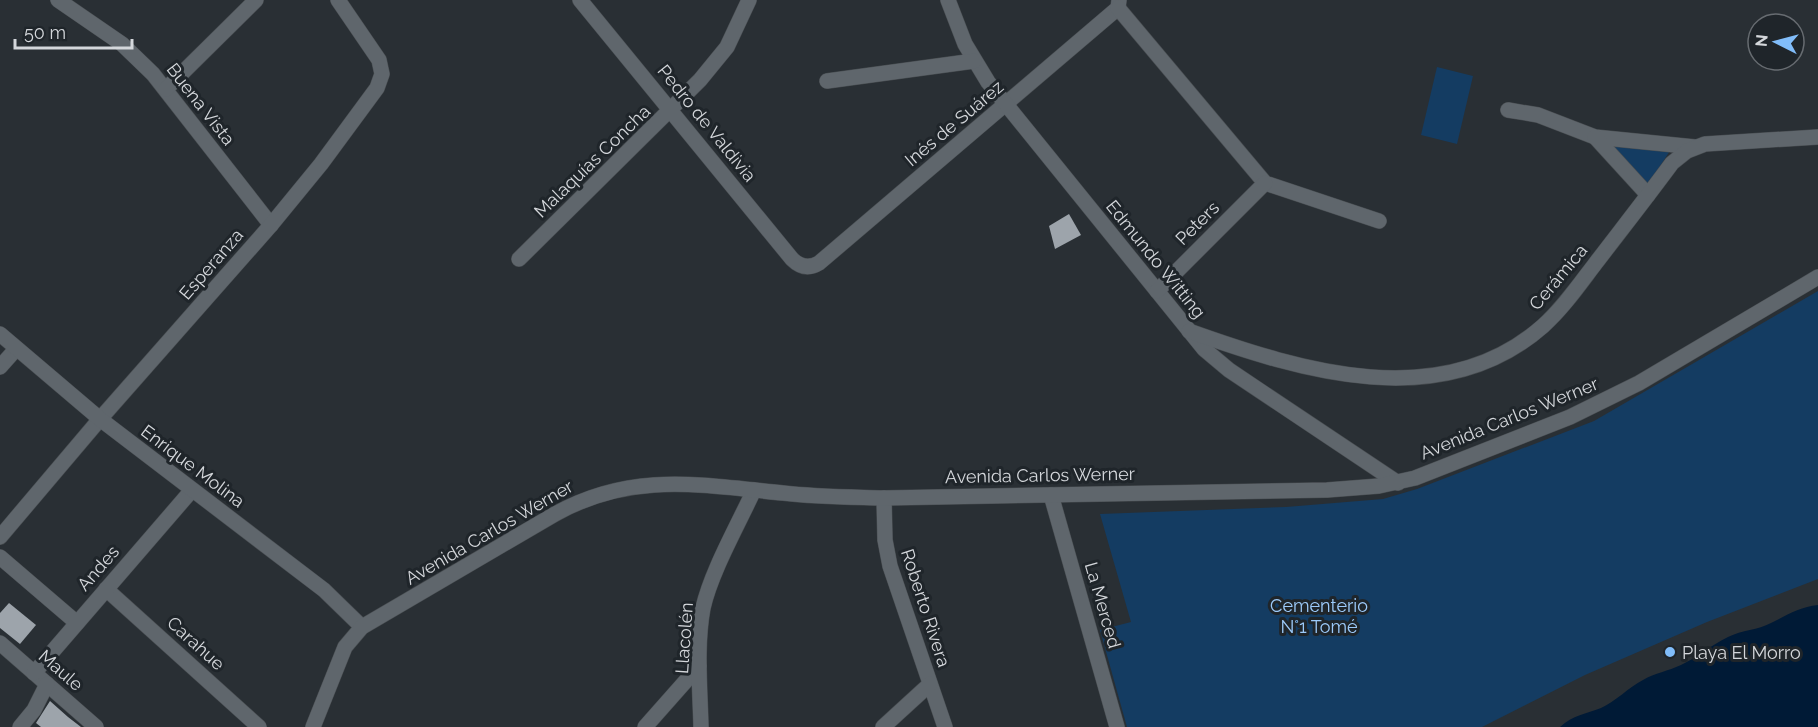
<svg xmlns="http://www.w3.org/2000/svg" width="1818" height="727" viewBox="0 0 1818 727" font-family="Raleway,sans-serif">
<rect width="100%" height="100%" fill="#292f34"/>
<g fill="#143c62">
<polygon points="1437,67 1473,76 1457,144 1421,135"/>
<polygon points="1611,142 1671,149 1647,187 1609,147"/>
<polygon points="1818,291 1818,579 1707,622 1585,675 1482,727 1127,727 1100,630 1131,622 1100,514 1286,507 1383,499 1417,489 1594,421"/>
</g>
<path fill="#001a36" d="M1818,605V727H1560C1573,715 1586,714 1601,708C1615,702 1629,687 1643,680C1655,673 1668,671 1681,665C1698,657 1711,645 1728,637C1742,630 1758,630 1771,623C1787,615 1800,607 1818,605Z"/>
<g fill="#9da4ab">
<polygon points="1069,214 1081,235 1055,249 1049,226"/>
<polygon points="9,603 36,625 20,644 0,628 0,613"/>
<polygon points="50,701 68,717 81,727 41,727 36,723"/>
</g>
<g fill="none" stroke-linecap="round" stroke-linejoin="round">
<g stroke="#484d51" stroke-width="16">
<g id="street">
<polyline points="58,0 122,44 153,74 271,225"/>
<path d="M580,0L792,259C800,267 809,269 819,263L1118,8L1119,0"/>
<polyline points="948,0 965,44 988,82 1204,349 1229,370 1398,483"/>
<polyline points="1118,8 1265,183 1379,221"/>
<polyline points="827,81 974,61"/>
<polyline points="166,89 256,0"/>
<polyline points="1508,110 1538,115 1595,137 1695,147"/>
<polyline points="1595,137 1648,195"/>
<polyline points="519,259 700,80 727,47 749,0"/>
<polyline points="1157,291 1265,183"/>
<path d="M1189,331C1301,371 1442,415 1543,326C1563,308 1579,285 1595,264C1621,230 1647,197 1672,163L1687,151L1705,144L1818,137"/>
<polyline points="0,367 16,349"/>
<polyline points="1051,495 1117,727"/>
<polyline points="884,498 885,540 890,566 945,727"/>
<polyline points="0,537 100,419 271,225 321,164 377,88 382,74 379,60 338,0"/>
<polyline points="0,557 77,623"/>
<polyline points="106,589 259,727"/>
<polyline points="0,643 96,727"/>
<polyline points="34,673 192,490"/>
<polyline points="20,727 34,710 47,684"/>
<polyline points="645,727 699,666"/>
<path d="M701,727C700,688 696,646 703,608C711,572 738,525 754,490"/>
<polyline points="883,727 930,684"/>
</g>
</g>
<g stroke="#484d51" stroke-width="16">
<g id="secondary">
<polyline points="0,334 100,419 324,590 362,627"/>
<path d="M313,727L345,647L362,627L555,514C632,471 700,485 783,493C817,497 851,497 884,498L1327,490L1379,486L1415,478L1570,417L1639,383L1818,277"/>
</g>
</g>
<use href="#street" stroke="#5f666c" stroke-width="15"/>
<use href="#secondary" stroke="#5f666c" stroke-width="15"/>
</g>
<circle fill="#81bdfa" stroke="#1f252a" stroke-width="2" cx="1670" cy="652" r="6"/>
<g text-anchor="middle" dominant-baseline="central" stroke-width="6" stroke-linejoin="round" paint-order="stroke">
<g font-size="18" fill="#d4d7db" stroke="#1f252a">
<text transform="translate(201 104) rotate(52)">Buena Vista</text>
<text transform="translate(707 123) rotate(51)">Pedro de Valdivia</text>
<text transform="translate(954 123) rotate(-40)">Inés de Suárez</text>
<text transform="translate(592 161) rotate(-44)">Malaquías Concha</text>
<text transform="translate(1197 223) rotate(-45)">Peters</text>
<text transform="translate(1156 259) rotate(51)">Edmundo Witting</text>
<text transform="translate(211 264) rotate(-49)">Esperanza</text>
<text transform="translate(1558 277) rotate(-50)">Cerámica</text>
<text transform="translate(1509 418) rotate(-22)">Avenida Carlos Werner</text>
<text transform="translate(193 466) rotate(37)">Enrique Molina</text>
<text transform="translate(1040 475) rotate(-1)">Avenida Carlos Werner</text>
<text transform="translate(489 532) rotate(-30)">Avenida Carlos Werner</text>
<text transform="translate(98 568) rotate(-49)">Andes</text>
<text transform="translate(1103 605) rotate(74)">La Merced</text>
<text transform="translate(926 608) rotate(72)">Roberto Rivera</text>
<text transform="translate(684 638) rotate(-86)">Llacolén</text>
<text transform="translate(196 643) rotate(42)">Carahue</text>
<text transform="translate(61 670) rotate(41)">Maule</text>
</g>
<g font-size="18" fill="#9ccafa" stroke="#1f252a">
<text x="1319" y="605">Cementerio<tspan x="1319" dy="21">N°1 Tomé</tspan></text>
</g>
<g font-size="18" fill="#d4d7db" stroke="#1f252a" text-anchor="start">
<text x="1682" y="652">Playa El Morro</text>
</g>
</g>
<g transform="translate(1776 42) rotate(276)"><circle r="28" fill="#1f252a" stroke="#676c71" stroke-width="1.5"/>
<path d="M0-4.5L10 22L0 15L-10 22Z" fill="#81bdfa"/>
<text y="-9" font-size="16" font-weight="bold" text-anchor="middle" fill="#d4d7db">N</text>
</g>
<path d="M15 39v9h117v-9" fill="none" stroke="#d4d7db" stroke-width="3"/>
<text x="24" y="39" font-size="18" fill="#d4d7db" stroke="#1f252a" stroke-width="4.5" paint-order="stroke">50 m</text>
</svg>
